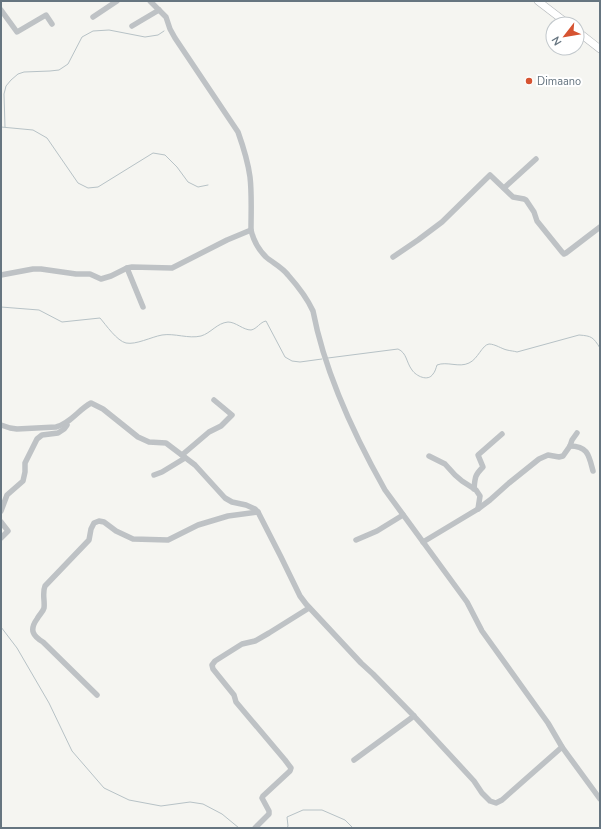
<svg xmlns="http://www.w3.org/2000/svg" width="601" height="829" viewBox="0 0 601 829" font-family="'Nunito Sans',sans-serif">
<rect width="100%" height="100%" fill="#f5f5f1"/>
<g fill="none" stroke-linecap="round" stroke-linejoin="round">
<g stroke="#b7c2c6" stroke-width="1">
<polyline points="1,127 33,130 47,138 78,183 88,188 98,187 153,153 165,155 177,167 188,182 198,187 208,185"/>
<polyline points="5,127 4,94 6,86 11,80 18,74 24,72 50,71 59,70 68,64 82,37 93,31 109,30 145,37 158,35 164,31"/>
<path d="M1,307L39,310L62,322L100,318C106,325 117,341 126,343C136,345 151,337 162,335C175,333 188,339 201,336C211,333 217,323 228,322C236,322 243,330 251,330C257,329 260,322 266,321L285,357L292,361L300,362L322,359"/>
<path d="M328,358L398,349C407,353 406,362 412,370C416,376 428,382 433,374C435,372 436,368 437,365C447,361 459,368 469,363C478,359 482,345 489,344C495,344 502,349 507,350C511,351 514,351 517,352L579,335C592,336 593,337 600,348"/>
<polyline points="1,627 17,648 49,703 72,751 104,788 129,800 161,806 190,802 203,804 222,814 239,828"/>
<polyline points="287,828 288,826 287,817 303,810 322,810 345,820 353,828"/>
</g>
<g stroke="#b2b6b9" stroke-width="8">
<g id="major">
<polyline points="538,1 568,24"/>
<polyline points="577,31 600,49"/>
</g>
</g>
<g stroke="#bec2c5" stroke-width="5.5">
<path d="M150,1L166,17L170,29L175,38L238,132C243,146 248,162 250,177C252,194 251,212 251,230C253,239 259,250 266,257C273,263 282,267 288,275C296,284 308,300 313,311C325,374 354,435 385,490L467,602L482,631L548,723L562,747L600,799"/>
<polyline points="1,10 17,32 46,15 52,24"/>
<polyline points="93,17 117,1"/>
<polyline points="132,26 159,10"/>
<polyline points="504,188 536,159"/>
<polyline points="393,257 418,240 442,222 490,175 513,197 524,199 526,200 534,212 537,221 562,252 564,254 566,253 600,227"/>
<polyline points="127,268 143,307"/>
<polyline points="1,275 33,269 41,269 76,274 90,274 101,279 111,276 127,268 132,267 172,268 227,240 251,230"/>
<path d="M1,425L10,428L17,429L56,427C71,423 78,410 91,403L103,409L138,437L149,442L166,443L195,465L225,498L232,502L246,505L255,509L258,512L281,557L300,596L306,604L361,663L373,674L414,716L474,781L482,793L490,801L496,803L502,800L562,747"/>
<path d="M570,446C588,446 589,456 593,471"/>
<polyline points="182,455 209,432 221,426 232,415 214,400"/>
<polyline points="429,456 445,464 455,475 462,481 476,490 480,496 478,509"/>
<polyline points="154,475 162,472 185,458"/>
<path d="M474,489C475,477 475,475 483,467L478,455L502,434"/>
<polyline points="1,511 7,495 23,481 25,472 25,463 37,439 42,435 58,433 64,429 67,425"/>
<polyline points="1,522 8,531 1,538"/>
<polyline points="356,540 377,531 403,515"/>
<polyline points="423,542 478,509 490,500 509,483 539,459 548,455 559,457 563,456 570,446 572,440 577,433"/>
<path d="M97,695L43,642C33,636 29,630 37,619C39,615 43,612 44,608C45,601 42,593 45,586L89,540L91,529L94,523L99,521L104,522L116,531L133,539L168,540L198,525L228,516L258,512"/>
<polyline points="354,760 414,716"/>
<polyline points="255,828 269,814 269,811 262,798 263,796 290,771 291,768 285,760 236,702 234,695 213,669 212,665 215,661 242,644 255,641 269,633 309,608"/>
</g>
<use href="#major" stroke="#fff" stroke-width="7"/>
</g>
<circle fill="#d65331" stroke="#fff" stroke-width="1.5" cx="529" cy="81" r="4"/>
<g text-anchor="middle" dominant-baseline="central" stroke-width="4" stroke-linejoin="round" paint-order="stroke">
<g font-size="11" fill="#667580" stroke="#fff" text-anchor="start">
<text x="537" y="81">Dimaano</text>
</g>
</g>
<rect width="601" height="829" fill="none" stroke="#667580" stroke-width="4"/>
<g transform="translate(565 36) rotate(239)"><circle r="19" fill="#ffffff" stroke="#c2c8cc"/>
<path d="M0-3L7 15L0 10L-7 15Z" fill="#d65331"/>
<text y="-6" font-size="11" font-weight="bold" text-anchor="middle" fill="#667580">N</text>
</g>
</svg>
